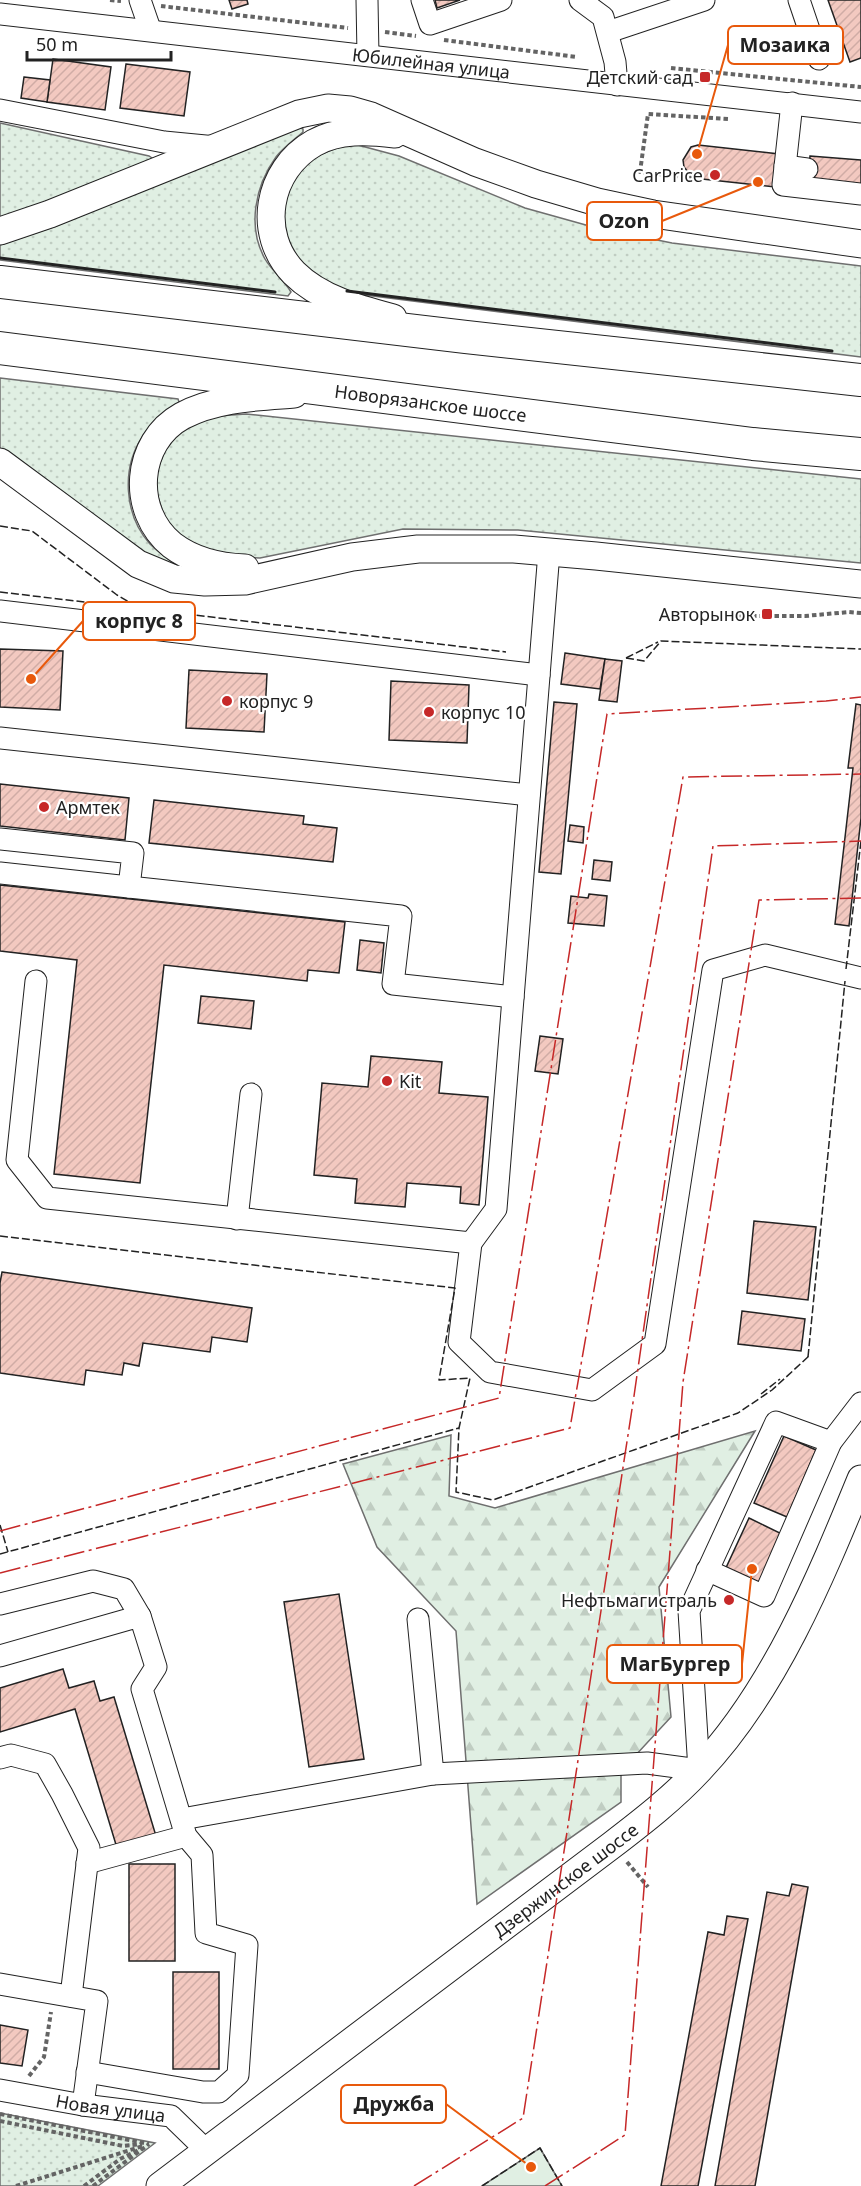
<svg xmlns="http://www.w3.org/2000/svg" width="861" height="2186" viewBox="0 0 861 2186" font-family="'Noto Sans',sans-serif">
<defs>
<pattern id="green-dots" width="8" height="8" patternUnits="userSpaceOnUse" patternTransform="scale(1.5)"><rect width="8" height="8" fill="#e0efe3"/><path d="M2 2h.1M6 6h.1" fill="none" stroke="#c0cdc2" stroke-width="1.8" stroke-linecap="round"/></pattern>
<pattern id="forest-firs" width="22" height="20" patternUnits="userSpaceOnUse" patternTransform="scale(1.5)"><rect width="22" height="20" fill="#e0efe3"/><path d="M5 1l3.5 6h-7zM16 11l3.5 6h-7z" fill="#c0cdc2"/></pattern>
<pattern id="building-hatch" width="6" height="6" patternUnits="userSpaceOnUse" patternTransform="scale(1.5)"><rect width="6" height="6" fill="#f3c9c0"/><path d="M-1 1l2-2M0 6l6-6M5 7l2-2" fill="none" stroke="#d0aca5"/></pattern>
</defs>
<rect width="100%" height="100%" fill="#fff"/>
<g fill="url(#green-dots)" stroke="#6f6f6f" stroke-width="1.5">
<polygon points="0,123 149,156 152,158 151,163 0,220"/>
<path d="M299,127L303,129V132C294,140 283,148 276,157C255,186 247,227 265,259C272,271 284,280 291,292L288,296L0,260V245L56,226Z"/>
<path d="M354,144L399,156L525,208L593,227L672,243L861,266V357L349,293L308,273L281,233C282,221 282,196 288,186C300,160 328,149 354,144Z"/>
<path d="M0,378L178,399L179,402C175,408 168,411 162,416C154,421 148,428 143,436C121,468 124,515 150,544C159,553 169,560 179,567L147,558L0,449Z"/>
<polygon points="246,414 861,479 861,563 518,530 403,529 260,558 230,557 193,547 167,525 153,481 169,440 197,421 218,416"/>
<polygon points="0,2113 155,2143 98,2186 0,2186"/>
</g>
<polygon fill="url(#forest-firs)" stroke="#6f6f6f" stroke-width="1.5" points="755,1431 659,1587 671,1717 621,1771 621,1802 477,1904 456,1631 377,1547 343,1464 451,1435 449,1496 495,1508"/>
<polygon fill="#e0efe3" stroke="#6f6f6f" stroke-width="1.5" points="540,2148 562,2186 482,2186"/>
<g fill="url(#building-hatch)" stroke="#222" stroke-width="1.5">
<polygon points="229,0 247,0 248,4 232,9"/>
<polygon points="435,0 460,0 437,8"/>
<polygon points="828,0 861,0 861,58 850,62"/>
<polygon points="53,59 111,67 105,110 47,102"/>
<polygon points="126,64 190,72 184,116 120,108"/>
<polygon points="24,77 50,80 47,102 21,98"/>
<polygon points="698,145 779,154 775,187 693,178 684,167 683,160 691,147"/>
<polygon points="810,156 861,160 861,185 808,180"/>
<polygon points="0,649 63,651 60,710 0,707"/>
<polygon points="565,653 605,659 600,689 561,684"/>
<polygon points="605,659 622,661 617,702 599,700"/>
<polygon points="189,670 267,674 264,732 186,728"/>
<polygon points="391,681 469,685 467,743 389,740"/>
<polygon points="554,702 577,704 561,874 539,872"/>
<polygon points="856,704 861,705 861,818 849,926 835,924 853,768 848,768"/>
<polygon points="0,784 129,798 125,840 0,826"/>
<polygon points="154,800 304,816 303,824 337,828 333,862 149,843"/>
<polygon points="570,825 584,827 583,843 568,841"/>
<polygon points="594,860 612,862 610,881 592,879"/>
<polygon points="0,885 345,922 339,973 308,970 307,981 164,965 140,1183 54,1174 77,960 0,951"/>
<polygon points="589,894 607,896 604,926 568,923 571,896 588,898"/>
<polygon points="360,940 384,943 381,973 357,970"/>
<polygon points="201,996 254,1001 251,1029 198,1023"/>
<polygon points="540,1036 563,1039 558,1074 535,1071"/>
<polygon points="371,1056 442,1062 439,1093 488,1097 479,1205 460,1203 461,1187 407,1183 405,1207 355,1203 357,1179 314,1175 322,1083 368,1087"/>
<polygon points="754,1221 816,1227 808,1300 747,1293"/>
<polygon points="2,1272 252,1308 247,1342 212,1337 210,1352 143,1343 139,1366 124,1363 122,1375 86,1370 84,1385 0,1373 0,1283"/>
<polygon points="742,1311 805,1319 801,1351 738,1344"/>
<polygon points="784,1436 816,1450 787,1517 754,1503"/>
<polygon points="749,1518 784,1535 760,1586 725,1570"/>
<polygon points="339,1594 364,1759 309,1767 284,1602"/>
<polygon points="63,1669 69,1688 94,1681 100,1701 114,1697 156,1836 117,1848 75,1709 0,1732 0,1688"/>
<rect x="129" y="1864" width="46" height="97"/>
<polygon points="792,1884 808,1887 755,2186 715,2186 767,1892 789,1896"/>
<polygon points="727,1916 748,1919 698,2186 661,2186 708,1932 724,1935"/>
<rect x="173" y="1972" width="46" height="97"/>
<polygon points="0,2025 28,2030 22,2066 0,2063"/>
</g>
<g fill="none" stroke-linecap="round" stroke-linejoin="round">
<g stroke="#222" stroke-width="23">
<g id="minor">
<polyline points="140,0 150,29"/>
<polyline points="367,0 368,55"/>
<polyline points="422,0 430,24 501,0"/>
<polyline points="580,0 603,17 615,62 617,85"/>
<polyline points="799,0 819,59"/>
<path id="s1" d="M0,14L861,112"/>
<polyline points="608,32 704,0"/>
<polyline points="792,103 783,185 861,194"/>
<polyline points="0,110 164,142 216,147"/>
<polyline points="785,166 807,169"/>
<polyline points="0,611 539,675"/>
<polyline points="0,738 529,795"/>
<polyline points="0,839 133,853 129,887 401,916 393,984 513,997"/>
<polyline points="0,873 129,887"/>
<polyline points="36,981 17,1160 47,1198 471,1243 496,1209 549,552"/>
<polyline points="237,1219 251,1094"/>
<polyline points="471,1243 459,1342 490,1372 592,1390 655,1344 713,970 765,955 861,978"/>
<polyline points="707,1570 764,1596 831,1442 861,1403"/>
<polyline points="0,1604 93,1581 124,1589 140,1616"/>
<polyline points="418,1619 433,1774"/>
<polyline points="0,1656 140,1616 156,1667 142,1689 186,1836 202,1855 206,1933 247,1945 238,2075 219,2092 203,2092 87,2072"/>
<polyline points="0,1758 11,1755 45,1764 62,1794 89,1848 71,1996"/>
<polyline points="182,1819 433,1774 647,1763 699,1770 689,1611 776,1422 831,1442"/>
<polyline points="87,1863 186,1836"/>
<polyline points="0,1984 97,2001 83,2105"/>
<path id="s2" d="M0,2090L83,2105L171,2116L208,2152"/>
</g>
</g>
<g stroke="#222" stroke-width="29">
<g id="major">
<polyline points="0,231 50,214 299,114 328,108 350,110 371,116 475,162 536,184 597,202 653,214 861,244"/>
<path d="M393,318C359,309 320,299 294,273C256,234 267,170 314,143C339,129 368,131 395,134"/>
<polyline points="0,462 138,564 174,579 205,582 245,581 352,557 418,549 514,549 596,556 861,584"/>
<path d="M245,568C219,567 193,561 172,545C130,511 135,442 182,416C216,398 256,397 294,394"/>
<path id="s3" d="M160,2186L612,1845C642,1822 673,1798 699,1770C774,1691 820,1579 861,1479"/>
</g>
</g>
<g stroke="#222" stroke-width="34">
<g id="highway">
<polyline points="0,282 466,337 861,380"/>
<path id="s4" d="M0,348L753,444L861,454"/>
</g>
</g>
<g stroke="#646464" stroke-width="4" stroke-dasharray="4.5 3" stroke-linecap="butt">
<polyline points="110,0 121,1"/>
<polyline points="161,6 348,28"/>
<polyline points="385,32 416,36"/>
<polyline points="444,40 577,57"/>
<polyline points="671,68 861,87"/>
<polyline points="693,178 640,172 648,114 728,119"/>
<polyline points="737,616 805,616 849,612 861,613"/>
<polyline points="627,1862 648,1887"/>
<polyline points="29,2076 44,2057 51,2012"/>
<polyline points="0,2114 149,2144"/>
<polyline points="0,2121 123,2146 142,2144"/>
<polyline points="16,2186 143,2146"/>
<polyline points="84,2186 120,2159 141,2149"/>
<polyline points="93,2186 149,2144"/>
</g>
<use href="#minor" stroke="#fff" stroke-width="21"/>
<use href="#major" stroke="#fff" stroke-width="27"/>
<use href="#highway" stroke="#fff" stroke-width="32"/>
<g stroke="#222" stroke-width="1.5" stroke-dasharray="8 3" stroke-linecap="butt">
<polyline points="0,526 32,531 117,595 139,608"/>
<polyline points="0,592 506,652"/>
<polyline points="626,658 644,661 661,641 861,649"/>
<polyline points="626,658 658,642"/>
<polyline points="846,969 861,841"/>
<polyline points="0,1236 455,1288 439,1380 470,1378 459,1428 456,1492 493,1500 738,1413 772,1390 809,1356"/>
<polyline points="808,1357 845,981"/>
<polyline points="761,1394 780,1379"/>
<polyline points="0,1525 8,1552"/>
<polyline points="0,1554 459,1428"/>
<polyline points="482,2186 540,2148 562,2186"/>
</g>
<g stroke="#222" stroke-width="3">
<polyline points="0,258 275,292"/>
<polyline points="347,291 832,351"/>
</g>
<g stroke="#c62828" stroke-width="1.5" stroke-dasharray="21 4.5 3 4.5" stroke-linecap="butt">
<polyline points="0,1531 499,1398 607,714 826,701 861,697"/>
<polyline points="0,1573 570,1428 683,777 861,774"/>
<polyline points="414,2186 523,2118 634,1396 713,846 861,841"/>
<polyline points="545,2186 625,2135 683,1382 759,900 861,898"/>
</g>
</g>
<g fill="#c62828" stroke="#fff" stroke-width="2">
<rect x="699" y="71" width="12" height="12" rx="3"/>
<circle cx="715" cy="175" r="6"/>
<rect x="761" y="608" width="12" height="12" rx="3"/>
<circle cx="227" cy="701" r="6"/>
<circle cx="429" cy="712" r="6"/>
<circle cx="44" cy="807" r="6"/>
<circle cx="387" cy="1081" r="6"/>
<circle cx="729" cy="1600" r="6"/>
</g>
<g text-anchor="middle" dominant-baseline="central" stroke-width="4.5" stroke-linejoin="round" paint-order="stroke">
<g font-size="18" fill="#222" stroke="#fff">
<text stroke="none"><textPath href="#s1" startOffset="434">Юбилейная улица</textPath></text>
<text stroke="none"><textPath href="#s4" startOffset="434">Новорязанское шоссе</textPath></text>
<text stroke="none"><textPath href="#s3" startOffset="508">Дзержинское шоссе</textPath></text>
<text stroke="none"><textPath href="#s2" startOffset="112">Новая улица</textPath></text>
</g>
<g font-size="18" fill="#222" stroke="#fff" text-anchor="end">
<text x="693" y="77">Детский сад</text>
<text x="703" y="175">CarPrice</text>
<text x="755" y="614">Авторынок</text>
<text x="239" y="701" text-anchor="start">корпус 9</text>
<text x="441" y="712" text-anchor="start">корпус 10</text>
<text x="56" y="807" text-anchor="start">Армтек</text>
<text x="399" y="1081" text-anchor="start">Kit</text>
<text x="717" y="1600">Нефтьмагистраль</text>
</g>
</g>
<path fill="none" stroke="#e8590c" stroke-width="2" d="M697 154L728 45M758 182L662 221M31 679L83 621M752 1569L742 1664M531 2167L446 2104"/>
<g fill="#e8590c" stroke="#fff" stroke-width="2">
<circle cx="697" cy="154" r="6"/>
<circle cx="758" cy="182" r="6"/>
<circle cx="31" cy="679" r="6"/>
<circle cx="752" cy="1569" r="6"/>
<circle cx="531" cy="2167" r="6"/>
</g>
<g fill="#fff" stroke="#e8590c" stroke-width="2">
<rect x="728" y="26" width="115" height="38" rx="6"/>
<rect x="587" y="202" width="75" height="38" rx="6"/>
<rect x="83" y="602" width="112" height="38" rx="6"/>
<rect x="607" y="1645" width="135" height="38" rx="6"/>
<rect x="341" y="2085" width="105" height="38" rx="6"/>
</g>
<g font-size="20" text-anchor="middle" font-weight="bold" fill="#222">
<text x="785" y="52">Мозаика</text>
<text x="624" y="228">Ozon</text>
<text x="139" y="628">корпус 8</text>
<text x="675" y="1671">МагБургер</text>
<text x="394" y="2111">Дружба</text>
</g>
<path d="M27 51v9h144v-9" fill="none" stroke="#222222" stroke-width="3"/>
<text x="36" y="51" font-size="18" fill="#222222" stroke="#ffffff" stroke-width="4.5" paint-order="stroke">50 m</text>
</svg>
